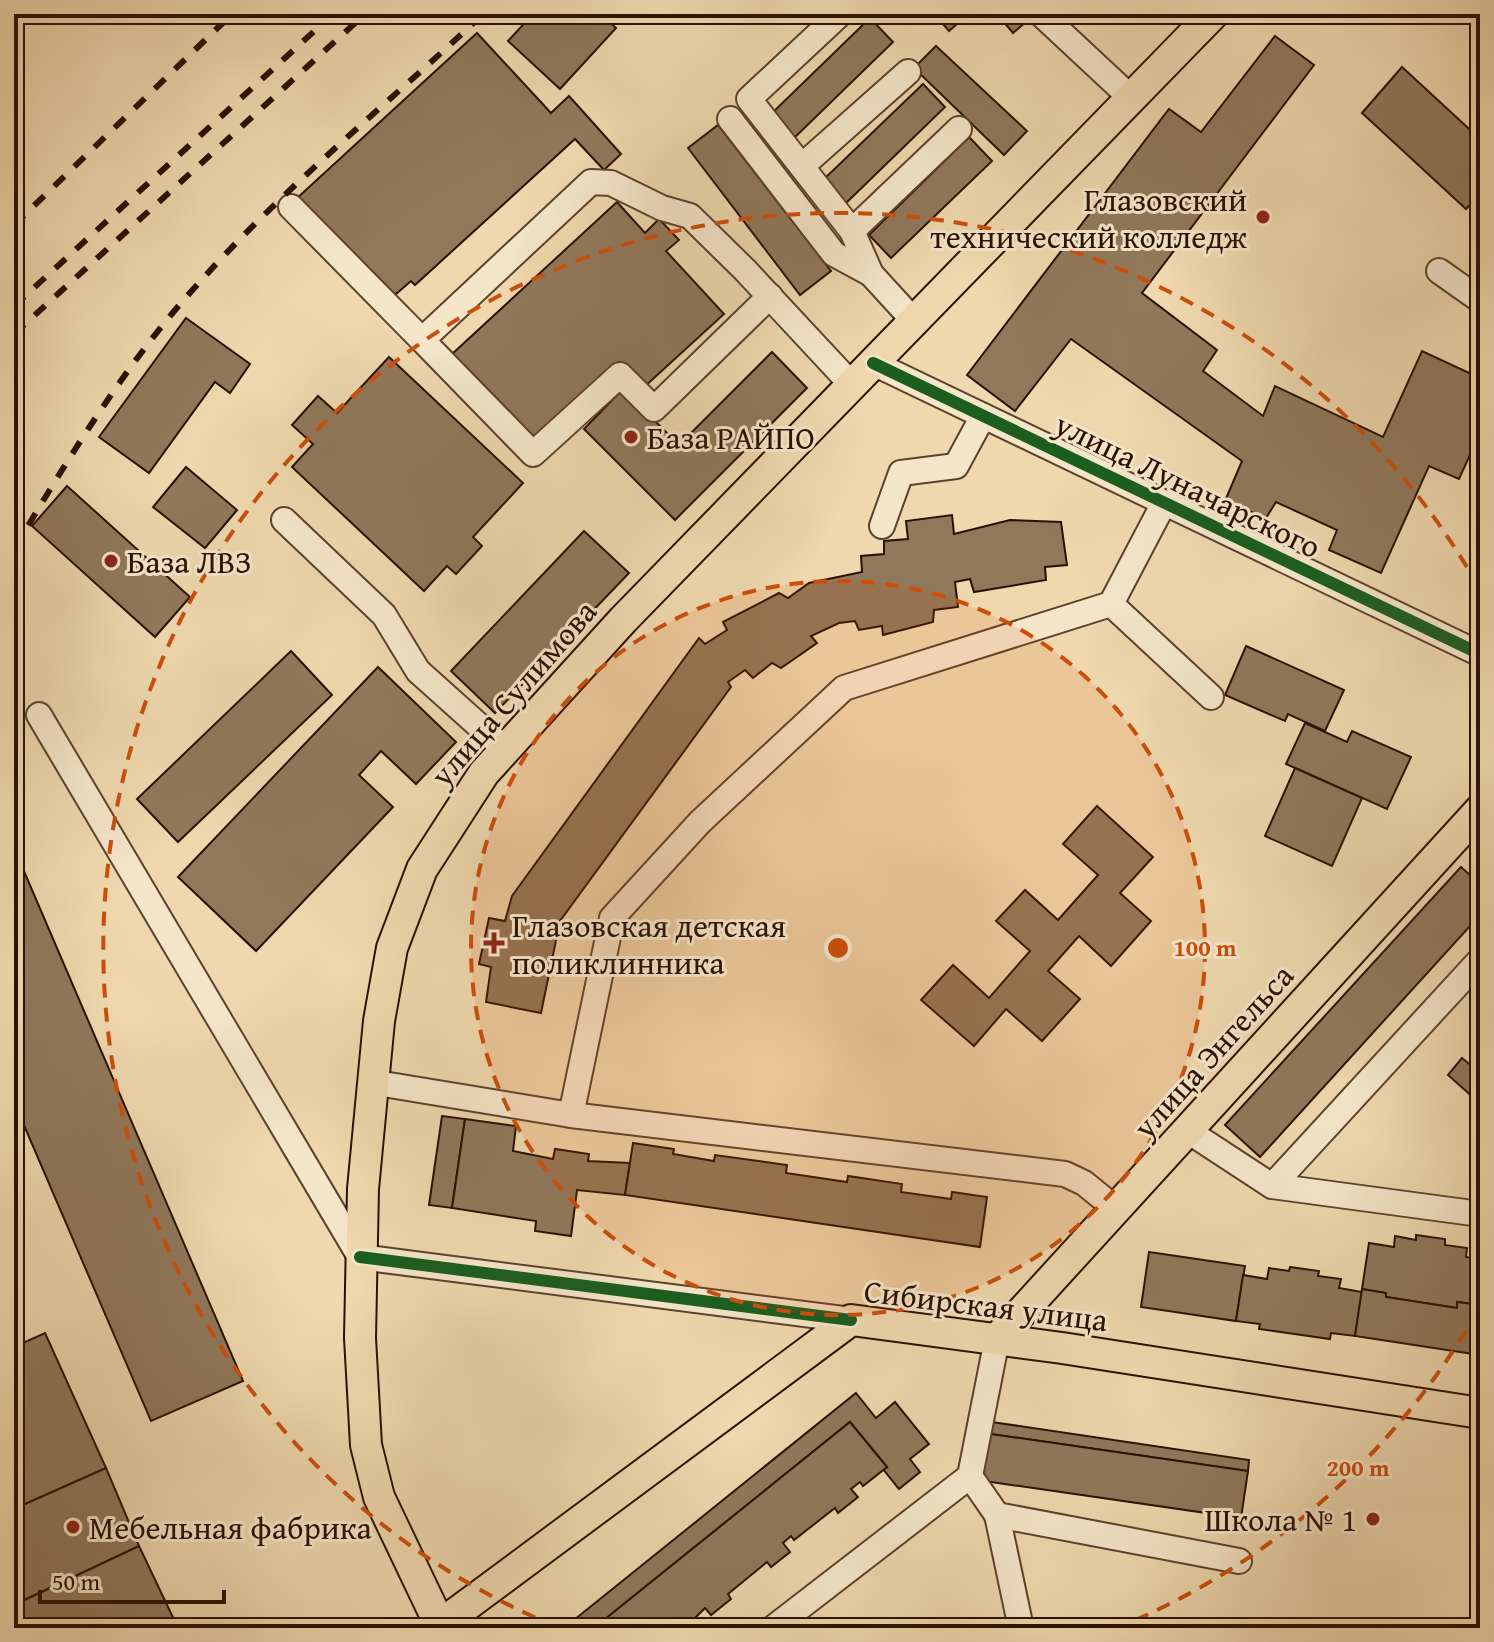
<svg xmlns="http://www.w3.org/2000/svg" width="1494" height="1642" viewBox="0 0 1494 1642" font-family="'Gentium Book Plus',serif">
<rect width="100%" height="100%" fill="#efd8ae"/>
<filter id="stains"><feTurbulence type="fractalNoise" baseFrequency=".0025" numOctaves="4"/><feColorMatrix values="0 0 0 0 .2 0 0 0 0 .09 0 0 0 0 .02 0 0 0 .5 -.17"/></filter>
<radialGradient id="worn" r=".72"><stop offset=".6" stop-color="#630" stop-opacity="0"/><stop offset="1" stop-color="#630" stop-opacity=".3"/></radialGradient>
<g fill="#90785b" stroke="#2a1001" stroke-width="2">
<polygon points="533,14 601,14 616,28 560,89 508,41"/>
<polygon points="941,14 968,14 949,31 937,17"/>
<polygon points="997,14 1019,14 1026,22 1013,33"/>
<polygon points="870,18 893,42 792,140 769,116"/>
<polygon points="477,33 551,113 569,96 621,154 604,170 575,139 415,285 411,281 388,301 296,199"/>
<polygon points="1275,36 1314,65 1142,293 1217,350 1203,371 1263,416 1275,386 1383,437 1422,351 1480,378 1480,433 1459,479 1429,466 1381,573 1329,550 1337,530 1276,502 1266,518 1225,501 1242,461 1071,339 1015,411 967,375 1169,109 1201,132"/>
<polygon points="936,46 1027,131 1004,155 914,68"/>
<polygon points="1402,67 1480,139 1480,194 1466,209 1362,113"/>
<polygon points="923,84 945,107 845,204 822,181"/>
<polygon points="718,125 831,271 800,295 688,148"/>
<polygon points="969,137 992,161 891,258 869,235"/>
<polygon points="617,202 645,233 659,219 679,240 666,251 724,314 643,388 619,362 533,441 452,354"/>
<polygon points="186,318 250,364 230,393 215,382 149,473 99,437"/>
<polygon points="772,352 807,388 675,520 584,429 623,389 679,445"/>
<polygon points="389,357 523,483 473,537 482,546 456,574 447,566 424,591 292,467 313,444 292,425 318,396 337,413"/>
<polygon points="186,467 237,510 205,548 153,507"/>
<polygon points="67,486 190,597 155,637 32,526"/>
<polygon points="952,515 954,534 1010,520 1061,522 1067,565 1045,567 1046,580 974,592 970,579 955,582 958,607 934,610 933,622 883,635 882,626 859,630 855,621 839,623 811,636 817,643 781,668 772,663 753,678 745,670 728,682 731,687 560,921 541,1013 486,1002 491,967 479,964 489,918 505,921 512,896 699,638 705,644 727,630 723,622 779,593 788,598 809,583 862,572 861,556 884,554 884,541 908,539 906,521"/>
<polygon points="584,531 629,573 495,713 451,671"/>
<polygon points="1246,646 1344,690 1325,731 1288,714 1285,721 1225,695"/>
<polygon points="291,651 332,695 178,842 137,799"/>
<polygon points="378,667 456,742 416,784 381,751 359,775 393,807 256,951 178,877"/>
<polygon points="1305,723 1347,742 1352,731 1411,757 1387,809 1286,764"/>
<polygon points="1295,768 1362,798 1332,866 1265,836"/>
<polygon points="1097,806 1153,857 1120,893 1151,921 1111,966 1079,936 1048,971 1080,999 1042,1041 1006,1009 974,1046 921,1000 953,965 989,998 1030,951 996,921 1025,890 1058,920 1098,875 1063,844"/>
<polygon points="14,848 243,1381 151,1421 14,1102"/>
<polygon points="1461,867 1480,884 1480,915 1260,1157 1225,1125"/>
<polygon points="1462,1058 1480,1073 1480,1095 1476,1100 1448,1075"/>
<polygon points="442,1116 465,1119 452,1208 429,1205"/>
<polygon points="465,1119 516,1126 513,1151 553,1159 555,1149 589,1154 588,1161 630,1163 625,1195 577,1190 571,1236 535,1231 536,1221 452,1208"/>
<polygon points="633,1143 674,1149 673,1154 714,1161 715,1155 787,1165 786,1173 847,1182 848,1176 902,1184 901,1192 951,1199 952,1192 987,1197 980,1247 625,1195"/>
<polygon points="1416,1235 1445,1239 1445,1245 1467,1248 1466,1257 1480,1259 1480,1305 1457,1302 1457,1308 1386,1297 1386,1293 1362,1289 1369,1243 1394,1247 1395,1236 1416,1240"/>
<polygon points="1149,1252 1245,1266 1236,1321 1141,1307"/>
<polygon points="1290,1267 1319,1271 1318,1276 1341,1279 1339,1288 1362,1292 1355,1336 1331,1333 1330,1339 1259,1329 1260,1324 1236,1321 1243,1275 1267,1279 1269,1268 1289,1271"/>
<polygon points="1362,1289 1386,1293 1386,1297 1457,1308 1457,1302 1480,1305 1480,1355 1355,1336"/>
<polygon points="45,1333 106,1468 14,1509 14,1347"/>
<polygon points="856,1393 876,1418 895,1402 929,1444 910,1459 920,1472 899,1489 883,1469 887,1467 850,1422 594,1628 564,1628"/>
<polygon points="985,1421 1249,1460 1248,1471 984,1433"/>
<polygon points="850,1422 887,1467 863,1486 860,1482 851,1489 858,1497 838,1513 835,1508 794,1540 791,1536 783,1543 790,1552 771,1567 767,1562 728,1594 731,1599 711,1615 705,1608 685,1628 594,1628"/>
<polygon points="984,1433 1248,1471 1241,1518 977,1480"/>
<polygon points="106,1468 139,1546 14,1605 14,1509"/>
<polygon points="139,1546 178,1628 14,1628 14,1605"/>
</g>
<g fill="none" stroke-linecap="round" stroke-linejoin="round">
<g stroke="#5b422c" stroke-width="28">
<g id="minor">
<polyline points="840,14 749,99 852,231 871,274 914,321"/>
<polyline points="1041,14 1131,98"/>
<polyline points="730,119 834,254 871,274"/>
<polyline points="802,166 908,72"/>
<polyline points="291,207 422,340 591,182 611,183 662,208 690,216 745,270 852,385"/>
<polyline points="852,231 959,129"/>
<polyline points="1439,271 1480,300"/>
<polyline points="422,340 533,454 620,375 654,409 770,296"/>
<polyline points="873,363 1480,654"/>
<polyline points="284,520 384,615 418,671 505,749"/>
<polyline points="882,526 901,473 956,466 983,416"/>
<polyline points="1111,604 1211,697"/>
<polyline points="39,715 360,1257 851,1320"/>
<polyline points="1480,960 1272,1186 1480,1214"/>
<polyline points="371,1082 571,1115 1065,1174 1084,1183 1116,1209"/>
<polyline points="571,1115 612,918 700,822 844,688 1111,604 1164,503"/>
<polyline points="1188,1131 1272,1186"/>
<polyline points="970,1476 997,1515 1239,1561"/>
<polyline points="997,1515 1021,1628"/>
<polyline points="773,1628 970,1476 997,1339"/>
</g>
</g>
<g stroke="#2a1001" stroke-width="34">
<g id="major">
<polyline points="997,1339 1480,810"/>
<polyline points="440,1625 379,1497 366,1445 360,1338 363,1189 379,1021 392,948 422,869 484,773 623,620 1213,14"/>
<polyline points="436,1628 851,1320 1062,1348 1480,1413"/>
</g>
</g>
<use href="#minor" stroke="#f5e6ca" stroke-width="24"/>
<use href="#major" stroke="#efd8ae" stroke-width="30"/>
<g stroke="#2a1001" stroke-width="6" stroke-dasharray="14 14" stroke-linecap="butt">
<polyline points="504,20 510,14"/>
<polyline points="14,225 232,14"/>
<polyline points="14,306 333,14"/>
<polyline points="14,334 365,14"/>
<path d="M14,549C68,459 126,363 197,285C284,187 388,104 483,14"/>
</g>
<g stroke="#f5e6ca" stroke-width="17">
<g id="cycleway">
<polyline points="873,363 1480,654"/>
<polyline points="360,1257 851,1320"/>
</g>
</g>
<use href="#cycleway" stroke="#1b5e20" stroke-width="12"/>
</g>
<circle cx="838" cy="948" r="367" fill="#cc4e0a" fill-opacity=".12"/>
<g fill="none" stroke="#cc4e0a" stroke-width="4" stroke-dasharray="14 10">
<circle cx="838" cy="948" r="367"/>
<path d="M1478 1310A735 735 0 0 1 1119 1627M557 1627A735 735 0 1 1 1478 586"/>
</g>
<g fill="#8f2418" stroke="#f5e6ca" stroke-width="3">
<circle cx="1263" cy="217" r="8"/>
<circle cx="631" cy="437" r="8"/>
<circle cx="111" cy="561" r="8"/>
<path d="M490 931h8v8h8v8h-8v8h-8v-8h-8v-8h8z"/>
<circle cx="1373" cy="1519" r="8"/>
<circle cx="73" cy="1527" r="8"/>
</g>
<g text-anchor="middle" dominant-baseline="central" stroke-width="6" stroke-linejoin="round" paint-order="stroke">
<g font-size="32" fill="#2a1001" stroke="#f5e6ca" text-anchor="start">
<text x="1247" y="199" text-anchor="end">Глазовский<tspan x="1247" dy="37">технический колледж</tspan></text>
<text x="647" y="437">База РАЙПО</text>
<text x="127" y="561">База ЛВЗ</text>
<text x="512" y="925">Глазовская детская<tspan x="512" dy="37">поликлинника</tspan></text>
<text x="1357" y="1519" text-anchor="end">Школа № 1</text>
<text x="89" y="1527">Мебельная фабрика</text>
</g>
<g font-size="32" fill="#2a1001" stroke="#f5e6ca">
<text transform="translate(1188 485) rotate(26)">улица Луначарского</text>
<text transform="translate(513 693) rotate(-49)">улица Сулимова</text>
<text transform="translate(1213 1051) rotate(-48)">улица Энгельса</text>
<text transform="translate(986 1305) rotate(7)">Сибирская улица</text>
</g>
</g>
<circle cx="838" cy="948" r="12" fill="#cc4e0a" stroke="#f5e6ca" stroke-width="4"/>
<g font-size="24" text-anchor="middle" font-weight="bold" fill="#cc4e0a" stroke="#f5e6ca" stroke-width="6" stroke-linejoin="round" paint-order="stroke">
<text x="1205" y="956">100 m</text>
<text x="1358" y="1476">200 m</text>
</g>
<rect width="1494" height="1642" fill="none" stroke="#efd8ae" stroke-width="48"/>
<rect x="16" y="16" width="1462" height="1610" fill="none" stroke="#2a1001" stroke-width="4"/>
<rect x="24" y="24" width="1446" height="1594" fill="none" stroke="#2a1001" stroke-width="2"/>
<path d="M40 1590v12h184v-12" fill="none" stroke="#2a1001" stroke-width="4"/>
<text x="52" y="1590" font-size="24" fill="#2a1001" stroke="#f5e6ca" stroke-width="6" paint-order="stroke">50 m</text>
<rect width="100%" height="100%" filter="url(#stains)"/>
<rect width="100%" height="100%" fill="url(#worn)"/>
</svg>
